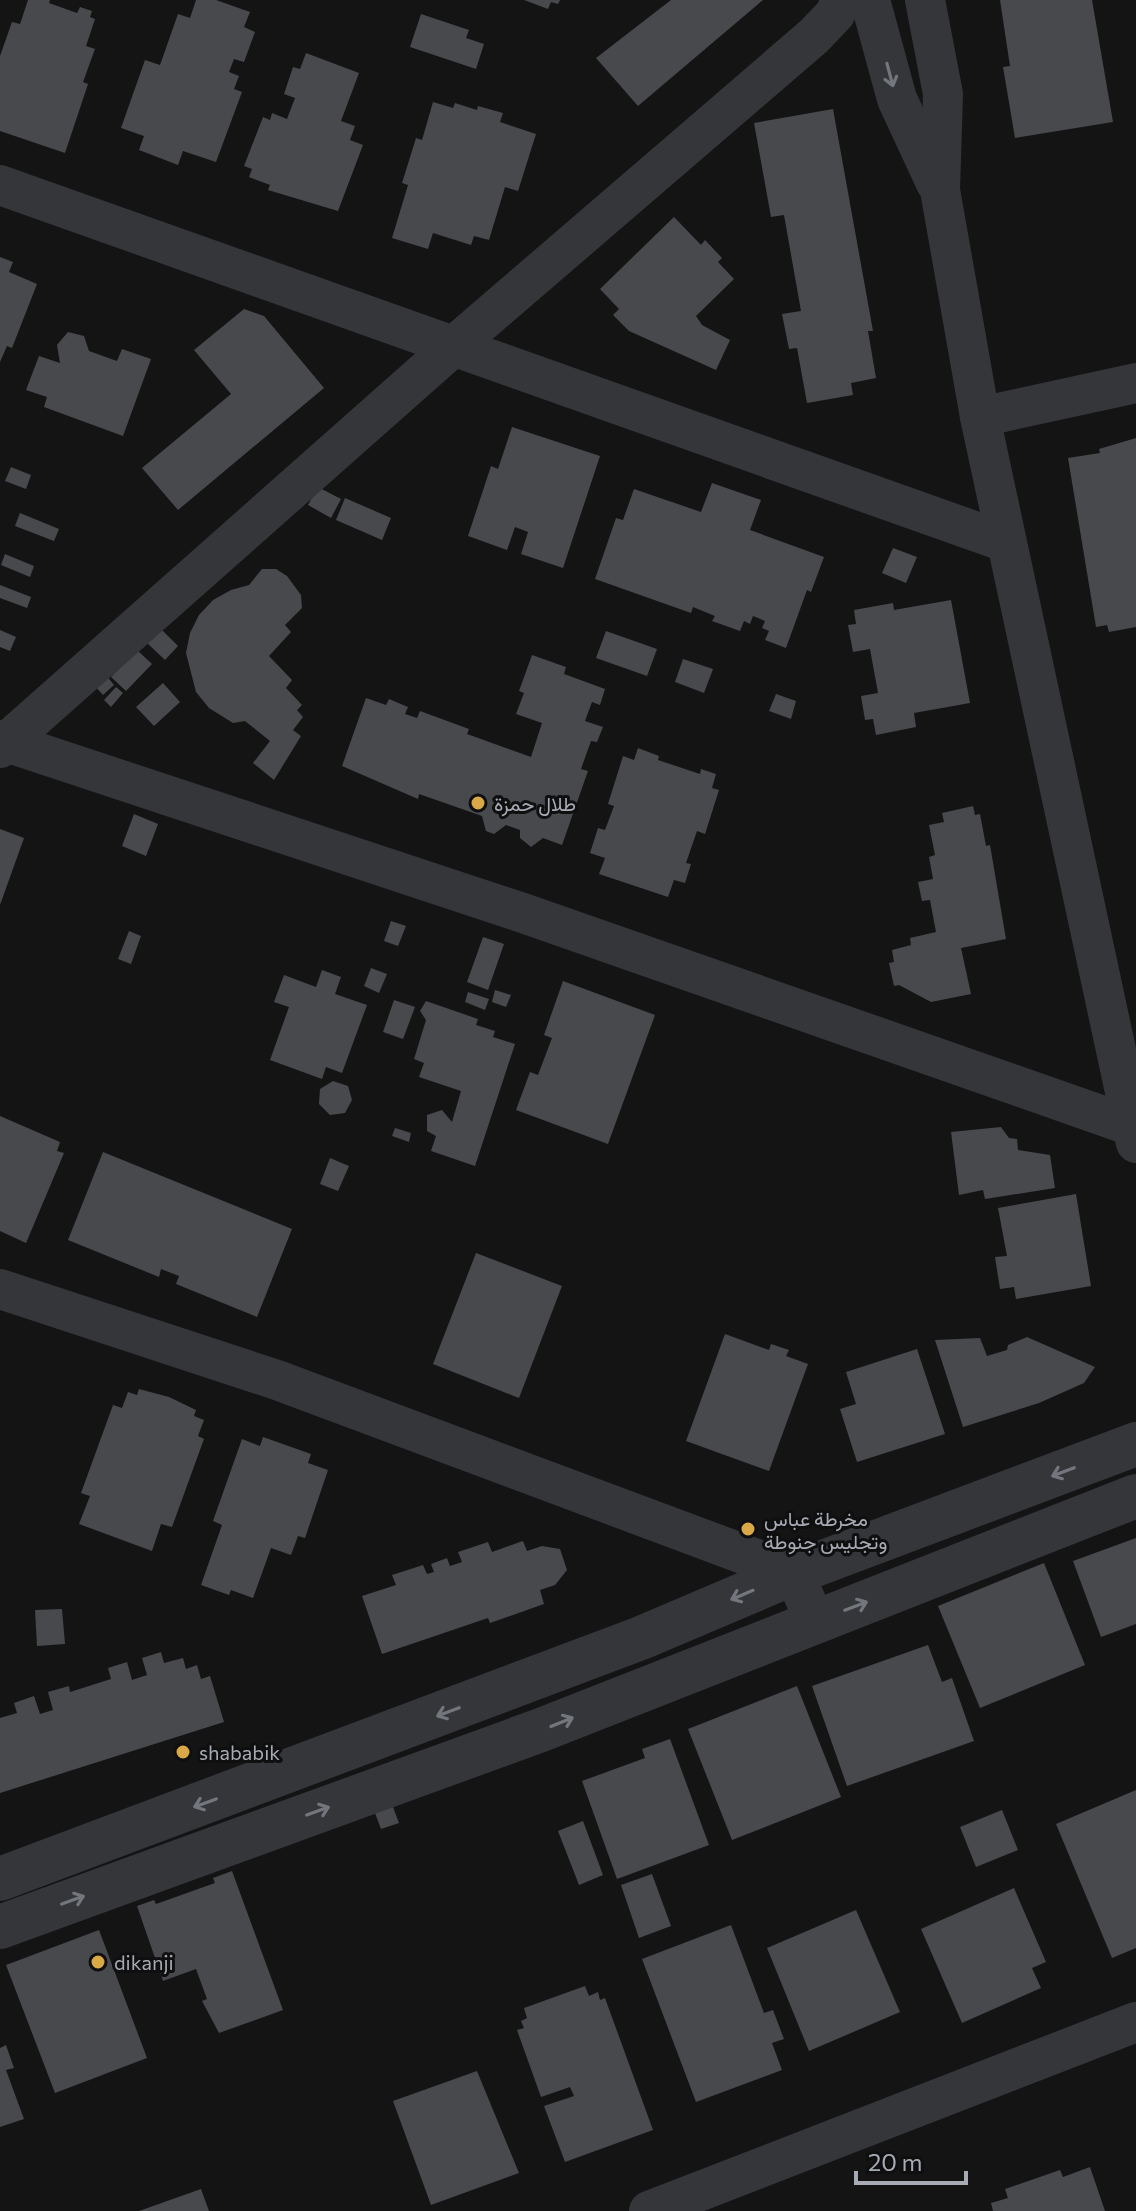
<svg xmlns="http://www.w3.org/2000/svg" width="1136" height="2211" viewBox="0 0 1136 2211" font-family="Commissioner,Vazirmatn,sans-serif">
<rect width="100%" height="100%" fill="#141415"/>
<g fill="#48494d">
<polygon points="28,0 50,0 49,3 77,13 80,7 92,11 90,17 95,19 86,46 95,49 83,82 88,84 65,153 0,131 0,56 12,22 20,24"/>
<polygon points="196,0 216,0 250,12 244,27 255,32 244,62 234,59 229,72 239,76 234,89 242,92 216,162 183,151 178,165 139,150 144,136 121,128 145,60 160,65 178,14 190,18"/>
<polygon points="524,0 560,0 558,4 551,2 548,9"/>
<polygon points="671,0 763,0 638,106 596,58"/>
<polygon points="1000,0 1092,0 1113,122 1015,138 1003,67 1010,66"/>
<polygon points="421,14 469,30 466,38 484,44 476,69 410,47"/>
<polygon points="306,53 359,73 341,121 355,126 350,140 363,145 338,211 268,190 270,185 249,177 252,169 244,166 263,117 270,120 272,113 287,119 295,98 284,94 293,67 300,69"/>
<polygon points="433,102 453,108 455,103 477,110 478,106 503,113 500,122 536,134 518,191 505,187 489,240 474,236 471,245 433,233 428,249 392,238 408,185 402,183 416,138 422,140"/>
<polygon points="833,109 873,331 868,331 876,378 851,383 853,395 807,403 797,348 789,349 782,314 801,311 784,215 771,217 754,123"/>
<polygon points="674,217 701,245 705,240 722,258 718,262 734,279 696,316 702,325 730,340 716,370 629,331 613,315 619,309 600,289"/>
<polygon points="0,257 13,262 9,272 37,284 12,348 7,346 0,362"/>
<polygon points="244,309 264,316 324,388 178,510 142,468 231,394 194,350"/>
<polygon points="68,332 84,336 89,351 117,361 122,349 151,359 123,436 44,407 47,397 26,390 39,356 60,363 57,345"/>
<polygon points="512,427 600,456 563,568 521,554 528,532 515,527 507,550 468,536 491,466 498,469"/>
<polygon points="1136,438 1136,627 1109,632 1107,625 1096,627 1068,458 1100,453 1099,449"/>
<polygon points="11,467 31,475 26,489 5,481"/>
<polygon points="712,483 761,500 750,530 824,557 811,592 807,590 786,648 765,640 769,631 762,628 765,621 753,616 750,624 744,621 740,631 712,621 715,616 693,607 691,613 595,579 616,518 623,520 634,489 701,512"/>
<polygon points="318,487 341,499 331,518 308,505"/>
<polygon points="345,498 391,518 382,540 336,520"/>
<polygon points="20,513 59,529 54,541 15,526"/>
<polygon points="893,548 917,557 906,583 882,573"/>
<polygon points="5,554 34,566 30,577 1,565"/>
<polygon points="262,569 276,569 287,576 301,595 302,608 285,625 291,632 269,656 292,680 286,688 302,705 297,710 303,717 293,730 301,736 274,780 253,763 270,741 245,721 233,723 209,708 196,692 186,653 190,633 199,615 213,600 231,590 249,585"/>
<polygon points="0,585 31,597 27,608 0,598"/>
<polygon points="951,600 970,703 914,713 916,727 876,735 873,719 865,720 861,696 878,693 870,649 853,652 848,625 856,624 854,610 893,603 894,610"/>
<polygon points="159,627 178,646 165,660 145,641"/>
<polygon points="0,630 16,637 10,651 0,647"/>
<polygon points="606,631 657,649 647,676 596,658"/>
<polygon points="137,650 152,664 126,691 111,677"/>
<polygon points="532,655 566,667 564,674 605,689 600,705 592,702 585,721 603,727 597,742 591,741 581,769 588,771 562,845 543,838 531,847 520,838 520,830 506,825 494,834 486,831 482,816 419,794 418,799 342,766 366,698 386,705 389,699 408,707 405,714 417,718 420,711 469,729 467,734 531,757 542,723 516,714 524,693 519,691"/>
<polygon points="683,659 713,669 704,693 675,682"/>
<polygon points="105,674 114,685 103,695 93,684"/>
<polygon points="163,683 180,702 154,726 136,707"/>
<polygon points="116,687 123,693 111,707 104,700"/>
<polygon points="776,694 796,701 791,719 769,711"/>
<polygon points="638,748 659,756 658,760 700,774 701,769 716,774 712,788 719,790 705,834 697,831 686,863 691,864 685,883 674,880 668,897 599,874 605,858 590,853 598,828 605,830 614,806 608,804 623,756 634,760"/>
<polygon points="973,806 975,815 980,814 986,846 990,845 1006,939 961,948 971,994 931,1002 899,985 894,986 889,963 894,962 892,950 911,945 910,938 936,932 930,900 922,901 918,882 933,879 929,857 935,855 929,825 944,822 942,813"/>
<polygon points="134,814 158,824 146,856 122,846"/>
<polygon points="0,829 24,838 0,905"/>
<polygon points="391,921 406,926 398,946 384,941"/>
<polygon points="129,931 141,936 131,964 118,959"/>
<polygon points="483,937 504,944 488,990 467,982"/>
<polygon points="371,968 387,974 379,993 364,986"/>
<polygon points="322,970 341,977 335,994 367,1005 342,1073 326,1067 322,1079 270,1060 289,1007 274,1002 284,975 316,987"/>
<polygon points="563,981 655,1015 608,1144 516,1110 530,1072 538,1075 552,1038 544,1035"/>
<polygon points="495,990 511,995 506,1007 492,1002"/>
<polygon points="468,992 489,999 485,1010 465,1002"/>
<polygon points="394,1000 415,1007 403,1039 383,1032"/>
<polygon points="426,1001 478,1019 476,1025 495,1031 493,1037 515,1044 475,1166 431,1151 436,1136 427,1131 427,1115 442,1110 452,1122 461,1091 419,1077 424,1063 414,1059 426,1020 420,1011"/>
<polygon points="333,1081 348,1086 352,1100 345,1113 330,1115 319,1104 320,1089"/>
<polygon points="0,1116 60,1142 57,1151 64,1153 26,1243 0,1231"/>
<polygon points="1001,1127 1009,1138 1017,1139 1018,1150 1050,1155 1055,1188 985,1199 983,1190 959,1195 951,1132"/>
<polygon points="395,1128 411,1133 409,1142 392,1136"/>
<polygon points="103,1152 292,1229 257,1317 176,1284 179,1276 161,1269 159,1277 68,1240"/>
<polygon points="330,1158 349,1166 338,1191 320,1184"/>
<polygon points="1076,1194 1091,1286 1016,1299 1014,1287 1000,1289 995,1257 1007,1256 998,1208"/>
<polygon points="476,1253 562,1286 519,1398 433,1364"/>
<polygon points="725,1334 769,1350 771,1344 789,1350 786,1356 808,1364 769,1471 686,1441"/>
<polygon points="1027,1337 1095,1367 1084,1383 1039,1403 963,1427 935,1340 980,1338 987,1356 1007,1350 1008,1345"/>
<polygon points="917,1349 945,1434 857,1462 840,1409 856,1404 846,1372"/>
<polygon points="139,1389 169,1397 196,1410 194,1416 204,1420 198,1436 204,1439 172,1527 161,1524 152,1551 79,1524 90,1496 81,1493 113,1405 122,1408 128,1392 137,1395"/>
<polygon points="263,1437 311,1454 308,1463 328,1470 305,1538 298,1536 291,1555 271,1548 253,1598 231,1590 229,1595 201,1585 222,1525 213,1521 242,1439 260,1446"/>
<polygon points="1136,1538 1136,1624 1101,1637 1073,1561"/>
<polygon points="523,1541 527,1551 542,1546 560,1549 567,1570 555,1585 540,1590 544,1604 490,1623 488,1618 382,1654 362,1596 396,1585 392,1575 423,1565 427,1574 434,1572 431,1564 447,1558 450,1566 462,1562 458,1552 488,1542 492,1552"/>
<polygon points="1044,1563 1085,1665 980,1708 938,1606"/>
<polygon points="62,1609 65,1644 37,1646 35,1610"/>
<polygon points="928,1645 942,1682 952,1678 974,1741 847,1786 812,1686"/>
<polygon points="161,1652 164,1663 183,1658 186,1669 197,1665 201,1679 210,1676 224,1722 0,1793 0,1718 17,1713 14,1703 34,1696 40,1714 53,1710 48,1692 69,1686 70,1692 111,1679 108,1668 127,1662 132,1680 147,1675 142,1658"/>
<polygon points="797,1686 841,1797 732,1840 688,1729"/>
<polygon points="670,1739 709,1845 617,1879 582,1781 645,1758 642,1749"/>
<polygon points="1136,1790 1136,1948 1112,1958 1056,1824"/>
<polygon points="393,1807 399,1823 381,1829 375,1813"/>
<polygon points="1002,1810 1018,1850 976,1867 960,1827"/>
<polygon points="583,1821 603,1875 579,1885 558,1831"/>
<polygon points="232,1871 283,2010 219,2033 202,2001 207,1999 196,1969 163,1981 137,1906 154,1900 156,1904 215,1883 213,1878"/>
<polygon points="652,1874 671,1926 639,1938 621,1885"/>
<polygon points="1014,1888 1046,1962 1032,1968 1041,1988 962,2023 921,1929"/>
<polygon points="856,1910 900,2012 809,2051 767,1948"/>
<polygon points="731,1925 764,2013 773,2010 784,2039 772,2043 782,2070 696,2102 642,1959"/>
<polygon points="99,1930 147,2058 55,2093 6,1965"/>
<polygon points="585,1986 589,1996 598,1992 600,2000 605,1998 653,2130 565,2162 544,2106 574,2096 570,2087 541,2097 517,2030 524,2028 521,2021 527,2018 524,2008"/>
<polygon points="6,2045 14,2068 6,2070 24,2119 0,2127 0,2048"/>
<polygon points="477,2071 519,2173 431,2205 393,2101"/>
<polygon points="1090,2167 1105,2211 993,2211 991,2203 1008,2198 1005,2189 1060,2170 1063,2177"/>
<polygon points="201,2189 209,2211 139,2211"/>
</g>
<g fill="none" stroke-linecap="round" stroke-linejoin="round">
<g stroke="#35363a" stroke-width="40">
<polyline points="870,0 897,99 936,183"/>
<polyline points="925,0 943,94 940,190 980,417 1136,1143"/>
<polyline points="0,185 1005,542"/>
<polyline points="980,417 1136,383"/>
<polyline points="0,740 523,913 1132,1126"/>
<polyline points="0,748 455,345 814,36 835,14 841,0"/>
<polyline points="0,1289 277,1380 794,1573 815,1622"/>
<polyline points="649,2211 1136,2022"/>
</g>
<g stroke="#35363a" stroke-width="44">
<polyline points="0,1879 641,1638 794,1573 1136,1444"/>
<polyline points="0,1927 541,1730 1136,1496"/>
</g>
</g>
<defs><path id="oneway-shaft" d="M-6 0H5M1.5-3L5.5 0L1.5 3" fill="none" stroke-width="1.6" stroke-linecap="round" stroke-linejoin="round" transform="scale(2)"/></defs>
<g stroke="#74767d">
<use href="#oneway-shaft" transform="translate(890 75) rotate(75)"/>
<use href="#oneway-shaft" transform="translate(1063 1472) rotate(159)"/>
<use href="#oneway-shaft" transform="translate(742 1595) rotate(157)"/>
<use href="#oneway-shaft" transform="translate(856 1606) rotate(-21)"/>
<use href="#oneway-shaft" transform="translate(448 1712) rotate(159)"/>
<use href="#oneway-shaft" transform="translate(562 1722) rotate(-22)"/>
<use href="#oneway-shaft" transform="translate(205 1803) rotate(160)"/>
<use href="#oneway-shaft" transform="translate(318 1811) rotate(-20)"/>
<use href="#oneway-shaft" transform="translate(73 1900) rotate(-20)"/>
</g>
<g fill="#daa947" stroke="#0f0f10" stroke-width="3">
<circle cx="478" cy="803" r="8"/>
<circle cx="748" cy="1529" r="8"/>
<circle cx="183" cy="1752" r="8"/>
<circle cx="98" cy="1962" r="8"/>
</g>
<g text-anchor="middle" dominant-baseline="central" stroke-width="6" stroke-linejoin="round" paint-order="stroke">
<g font-size="20" fill="#a7abb4" stroke="#0f0f10" text-anchor="start">
<text x="494" y="803">طلال حمزة</text>
<text x="764" y="1518">مخرطة عباس<tspan x="764" dy="23">وتجليس جنوطة</tspan></text>
<text x="199" y="1752">shababik</text>
<text x="114" y="1962">dikanji</text>
</g>
</g>
<path d="M856 2171v12h110v-12" fill="none" stroke="#a7abb4" stroke-width="4"/>
<text x="868" y="2171" font-size="24" fill="#a7abb4" stroke="#0f0f10" stroke-width="6" paint-order="stroke">20 m</text>
</svg>
